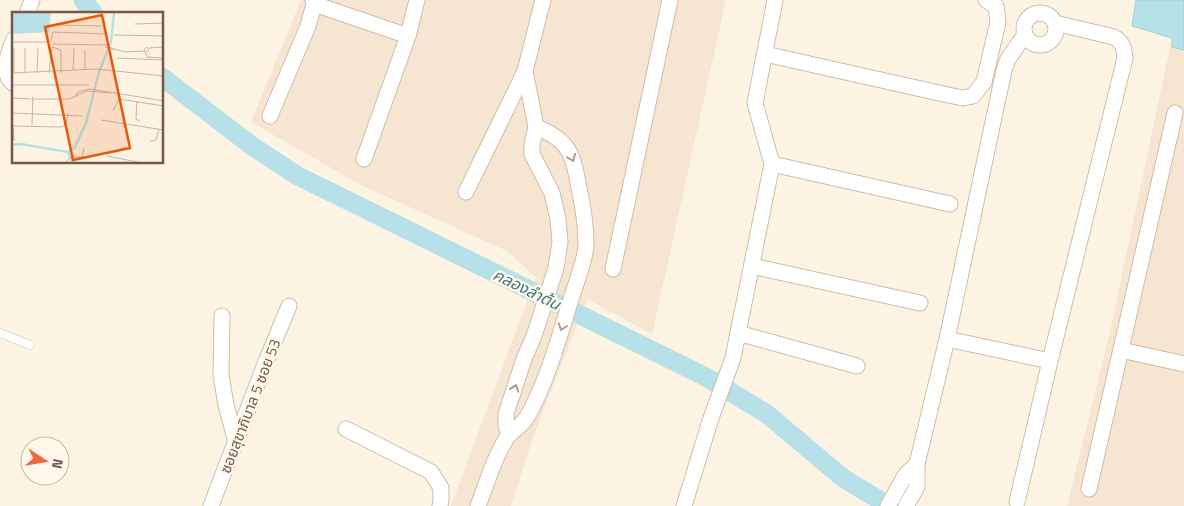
<svg xmlns="http://www.w3.org/2000/svg" width="1184" height="506" viewBox="0 0 1184 506" font-family="'Titillium Web','Noto Sans Thai',sans-serif">
<rect width="100%" height="100%" fill="#fdf3e3"/>
<g fill="#f5e5d1">
<polygon points="301,0 726,0 652,334 587,299 532,440 511,506 451,506 536,277 507,251 361,185 251,122"/>
<polygon points="1172,38 1184,40 1184,506 1067,506 1109,336"/>
</g>
<polygon fill="#b6e1e8" stroke="#9cd0da" points="1136,0 1184,0 1184,50 1172,47 1172,38 1132,26"/>
<g fill="none" stroke-linecap="round" stroke-linejoin="round">
<g stroke="#b6e1e8" stroke-width="19">
<polyline points="83,0 94,14"/>
<polyline points="162,77 252,146 298,176 704,376 767,414 843,478 889,506"/>
</g>
<g stroke="#d1bcab" stroke-width="9">
<polyline id="service" points="0,333 30,345"/>
</g>
<g stroke="#d1bcab" stroke-width="17">
<g id="minor">
<polyline points="313,0 314,4 408,36"/>
<circle cx="1040" cy="29" r="16"/>
<polyline points="27,14 32,0"/>
<path d="M14,39C8,53 0,74 14,84"/>
<polyline points="765,54 948,95 963,98 973,96 984,82 998,22 996,6 986,0"/>
<polyline points="270,116 308,26 314,4"/>
<polyline points="364,159 408,36 417,0"/>
<polyline points="772,164 950,204"/>
<polyline points="466,192 525,71"/>
<polyline points="752,266 920,303"/>
<polyline points="613,269 670,0"/>
<polyline points="222,316 221,375 226,405 236,442"/>
<polyline points="738,333 857,366"/>
<polyline points="947,339 1050,361"/>
<polyline points="1121,350 1184,364"/>
<polyline points="346,429 431,472 441,488 441,499 440,506"/>
<polyline points="509,435 506,425 506,414 524,359 534,336 556,268 560,242 558,219 552,193 532,154 532,144 536,127 525,71 543,0"/>
<polyline points="1089,489 1175,113"/>
<path d="M1017,502L1050,361L1125,58C1124,48 1123,42 1114,37L1055,23"/>
<polyline points="211,506 265,364 289,306"/>
<path d="M478,506C487,483 494,457 508,436C514,429 522,426 527,417C548,380 559,337 572,296C577,280 585,261 586,245C586,226 583,206 579,188C573,155 570,140 536,127"/>
<polyline points="684,506 711,418 733,358 772,164 755,103 775,0"/>
<polyline points="888,506 906,474 917,464"/>
<polyline points="906,506 917,487 917,464 947,339 1004,70 1008,59 1024,36"/>
</g>
</g>
<use href="#service" stroke="#fff" stroke-width="8"/>
<use href="#minor" stroke="#fff" stroke-width="15"/>
</g>
<defs><path id="oneway-chevron" d="M-2-3.5L2.5 0L-2 3.5" fill="none" stroke-width="1.6" stroke-linecap="round" stroke-linejoin="round" transform="scale(1.25)"/></defs>
<g stroke="#ad9b91">
<use href="#oneway-chevron" transform="translate(572 158) rotate(67)"/>
<use href="#oneway-chevron" transform="translate(562 327) rotate(108)"/>
<use href="#oneway-chevron" transform="translate(515 388) rotate(-71)"/>
</g>
<g text-anchor="middle" dominant-baseline="central" stroke-width="5" stroke-linejoin="round" paint-order="stroke">
<g font-size="15" fill="#765847" stroke="#fff7ea">
<text transform="translate(250 406) rotate(-69)">ซอยสุขาภิบาล 5 ซอย 53</text>
</g>
<g font-size="16" font-style="italic" fill="#3d7884" stroke="#fff7ea">
<text transform="translate(527 289) rotate(26)">คลองลำต้น</text>
</g>
</g>
<g transform="translate(12 12)">
<rect width="151" height="151" fill="#fdf3e3"/>
<path d="M0,0H39L37,20L0,22Z" fill="#b6e1e8"/>
<path fill="none" stroke="#b6e1e8" stroke-width="2.5" d="M0,133L9,132L56,140L60,151M56,140L63,135L74,111L87,60L99,30L102,0"/>
<path fill="none" stroke="#c7b5a5" stroke-width="1" d="M123,12L152,11M46,13L90,14M102,23L152,24M39,29L41,20L93,22M0,30H38M41,32L94,33L103,38M93,35L114,40L133,39M2,36V61M137,36L152,35M134,40L137,38L135,35L132,38L135,45L152,46M105,46L152,48M73,57V38M61,58L62,36M0,61L84,57L152,64M13,61V36M25,61L26,36M37,61L40,35L49,38V61M0,73H77M63,85L66,80L78,77L152,89M0,86L19,87M23,87H57L75,79L98,81M125,89L124,107L128,109M101,99L107,87L152,94M0,101L70,104M89,108L152,118M20,113L21,85V89M0,114L49,115L54,113L56,101M1,114L2,129M138,129L144,128L147,117M95,144L131,151M53,151L59,145H70L72,136"/>
<path fill="#e8590c" fill-opacity="0.15" stroke="#e8590c" stroke-width="2.5" d="M90,3L118,136L61,148L33,15Z"/>
<rect width="151" height="151" fill="none" stroke="#765847" stroke-width="2.5"/>
</g>
<g transform="translate(45 461) rotate(102)"><circle r="24" fill="#fff7ea" stroke="#c8b7a9"/>
<path d="M0-4L9 19L0 12L-9 19Z" fill="#ed6842"/>
<text y="-8" font-size="14" font-weight="bold" text-anchor="middle" fill="#765847">N</text>
</g>
</svg>
